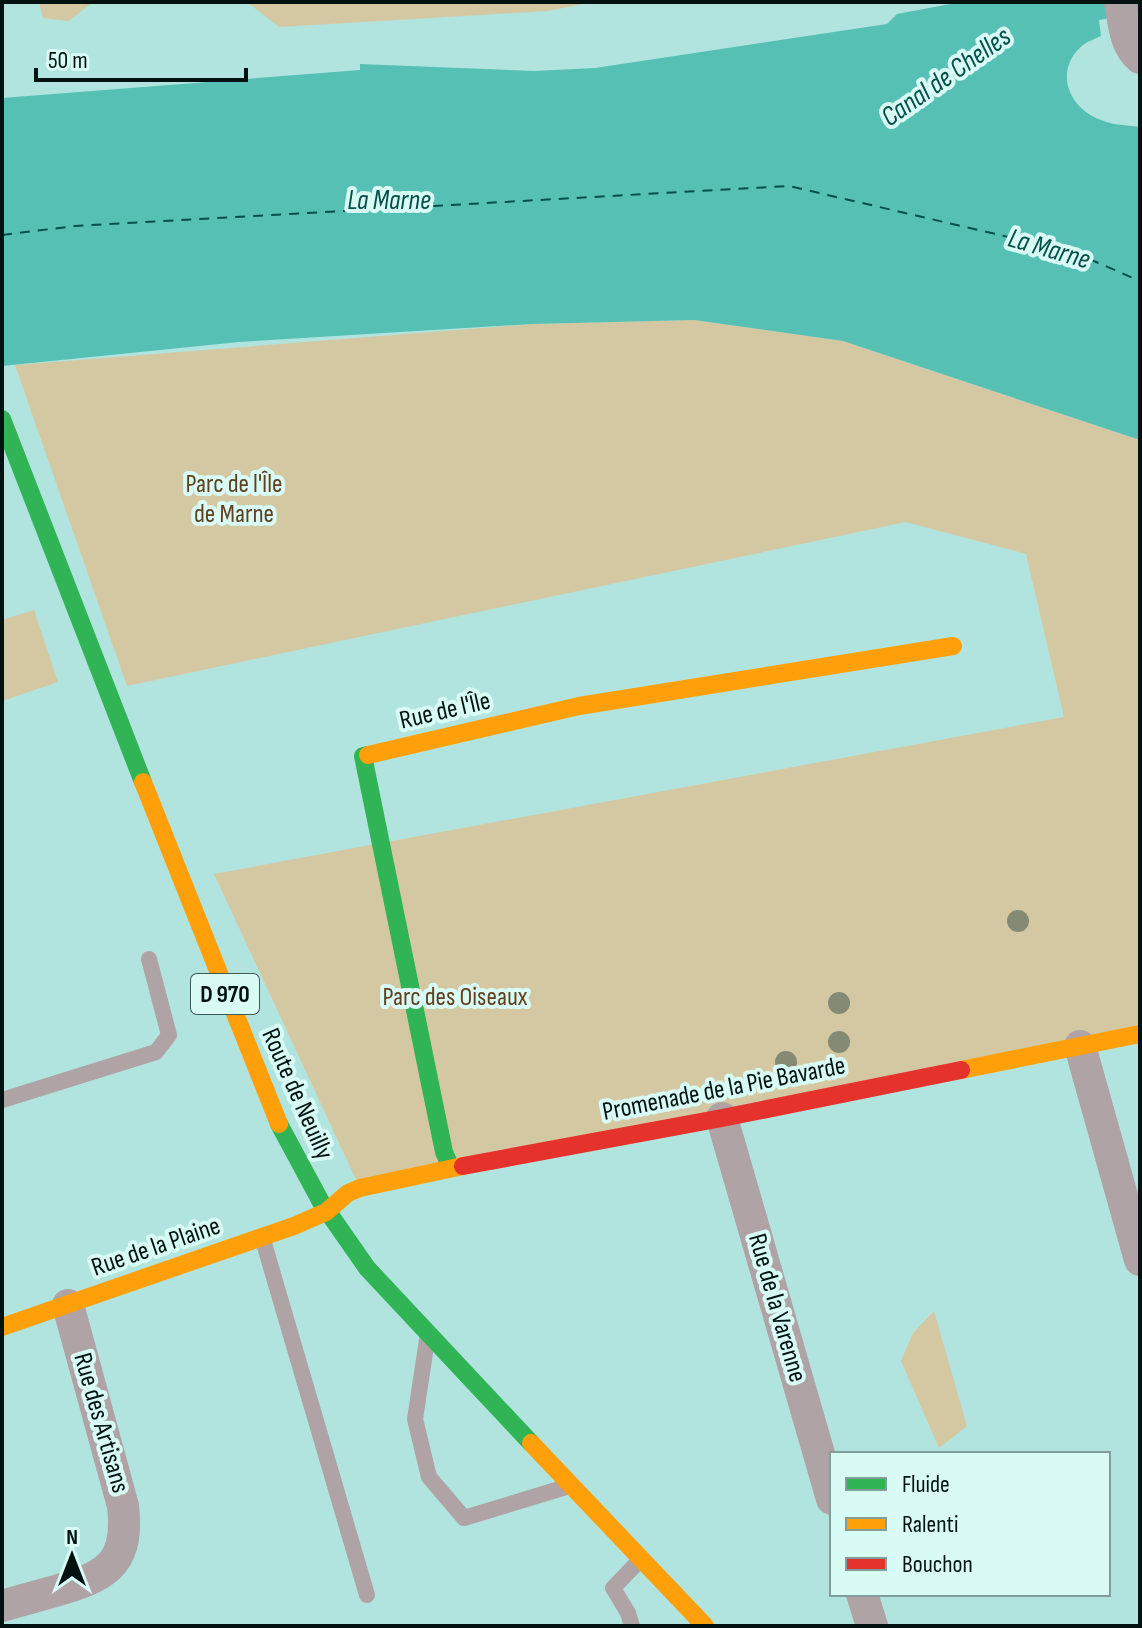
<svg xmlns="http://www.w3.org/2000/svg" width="1142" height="1628" viewBox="0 0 1142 1628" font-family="'Sofia Sans Condensed',sans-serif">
<rect width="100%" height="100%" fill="#b1e4de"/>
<g fill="#d4c8a2">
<polygon points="39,2 93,2 69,21 43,18"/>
<polygon points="247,2 593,2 548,11 279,27"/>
<polygon points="694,320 843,341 1140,440 1140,1036 360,1188 214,874 1064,717 1026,554 906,522 127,686 15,365 532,324"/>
<polygon points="34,610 58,682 2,701 2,620"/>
<polygon points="934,1311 967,1426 939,1448 901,1361 913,1333"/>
</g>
<path fill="#56c0b5" d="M961,2H1140V13L1099,20L1101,36C1095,39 1088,41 1083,45C1055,68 1066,104 1096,118C1110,125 1125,125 1140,127V440L843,341L694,320L532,324L239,342L2,366V98L360,70V64L534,71L595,68L887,24L897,14Z"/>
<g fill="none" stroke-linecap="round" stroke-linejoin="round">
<polyline stroke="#045049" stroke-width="2" stroke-dasharray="10 8" stroke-linecap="butt" points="2,235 75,226 789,186 1073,252 1140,281"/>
<g stroke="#afa3a6" stroke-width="16">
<polyline points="2,1100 156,1052 169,1035 149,959"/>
<polyline points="263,1240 367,1595"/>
<polyline points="427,1340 415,1419 429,1477 464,1518 566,1487"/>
<polyline points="632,1626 628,1613 613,1588 639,1561"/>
</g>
<g stroke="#afa3a6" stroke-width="32">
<path d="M1120,2C1124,23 1124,44 1140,58"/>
<polyline points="1080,1046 1140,1260"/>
<polyline points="722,1118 832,1499"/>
<polyline points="862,1594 872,1626"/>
<path d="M2,1606C22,1600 42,1595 62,1589C111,1575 129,1559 123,1506L68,1305"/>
</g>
<g stroke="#30b455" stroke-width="18">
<polyline points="2,419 143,782"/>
<polyline points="368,755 363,756 444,1152 451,1168"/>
<polyline points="279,1124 321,1202 367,1268 531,1443"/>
</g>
<g stroke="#ff9f0a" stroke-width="18">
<polyline points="368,755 579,706 953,646"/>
<polyline points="143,782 279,1124"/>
<polyline points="961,1070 1140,1034"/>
<polyline points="2,1327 294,1226 326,1212 348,1193 360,1188 463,1166"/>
<polyline points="531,1443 705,1626"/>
</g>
<polyline stroke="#e5322d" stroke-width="18" points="463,1166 722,1118 961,1070"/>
</g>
<g fill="#858a74">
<circle cx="1018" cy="921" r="11"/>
<circle cx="839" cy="1003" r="11"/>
<circle cx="839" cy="1042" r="11"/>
<circle cx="786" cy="1062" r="11"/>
</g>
<g text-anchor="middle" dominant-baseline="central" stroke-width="8" stroke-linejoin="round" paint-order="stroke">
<rect fill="#d8fbf6" stroke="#425855" stroke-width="2" x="191" y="974" width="68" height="40" rx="6"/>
<g font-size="24" font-weight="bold" fill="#011210">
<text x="225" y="994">D 970</text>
</g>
<g font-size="26" fill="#61401e" stroke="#d8fbf6">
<text x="234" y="484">Parc de l'Île<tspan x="234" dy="30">de Marne</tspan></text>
<text x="455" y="997">Parc des Oiseaux</text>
</g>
<g font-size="26" fill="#011210" stroke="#d8fbf6">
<text transform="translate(445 711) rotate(-13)">Rue de l'Île</text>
<text transform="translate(724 1089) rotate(-11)">Promenade de la Pie Bavarde</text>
<text transform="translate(297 1094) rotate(66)">Route de Neuilly</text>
<text transform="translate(156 1247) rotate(-19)">Rue de la Plaine</text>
<text transform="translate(777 1308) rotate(74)">Rue de la Varenne</text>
<text transform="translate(101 1423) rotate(74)">Rue des Artisans</text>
</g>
<g font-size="28" font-style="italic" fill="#045049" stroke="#d8fbf6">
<text transform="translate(946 77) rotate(-35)">Canal de Chelles</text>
<text x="389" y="200">La Marne</text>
<text transform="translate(1049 249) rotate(16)">La Marne</text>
</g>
</g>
<rect width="1142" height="1628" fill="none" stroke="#011210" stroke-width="8"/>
<rect x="830" y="1452" width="280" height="144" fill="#d8fbf6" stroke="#829e9a" stroke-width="2"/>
<rect x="846" y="1478" width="40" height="12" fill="#30b455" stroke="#829e9a" stroke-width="2"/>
<text x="902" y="1492" font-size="24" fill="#011210">Fluide</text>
<rect x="846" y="1518" width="40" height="12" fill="#ff9f0a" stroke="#829e9a" stroke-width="2"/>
<text x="902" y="1532" font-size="24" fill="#011210">Ralenti</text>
<rect x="846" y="1558" width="40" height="12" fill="#e5322d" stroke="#829e9a" stroke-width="2"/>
<text x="902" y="1572" font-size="24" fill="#011210">Bouchon</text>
<g transform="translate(72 1556)" stroke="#d8fbf6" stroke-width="6" paint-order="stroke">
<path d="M0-6L14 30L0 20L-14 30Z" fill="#011210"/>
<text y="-12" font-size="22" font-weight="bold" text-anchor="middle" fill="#011210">N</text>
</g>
<path d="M36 68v12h210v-12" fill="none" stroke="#011210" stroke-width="4"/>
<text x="48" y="68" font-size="24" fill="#011210" stroke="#d8fbf6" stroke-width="6" paint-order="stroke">50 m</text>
</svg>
